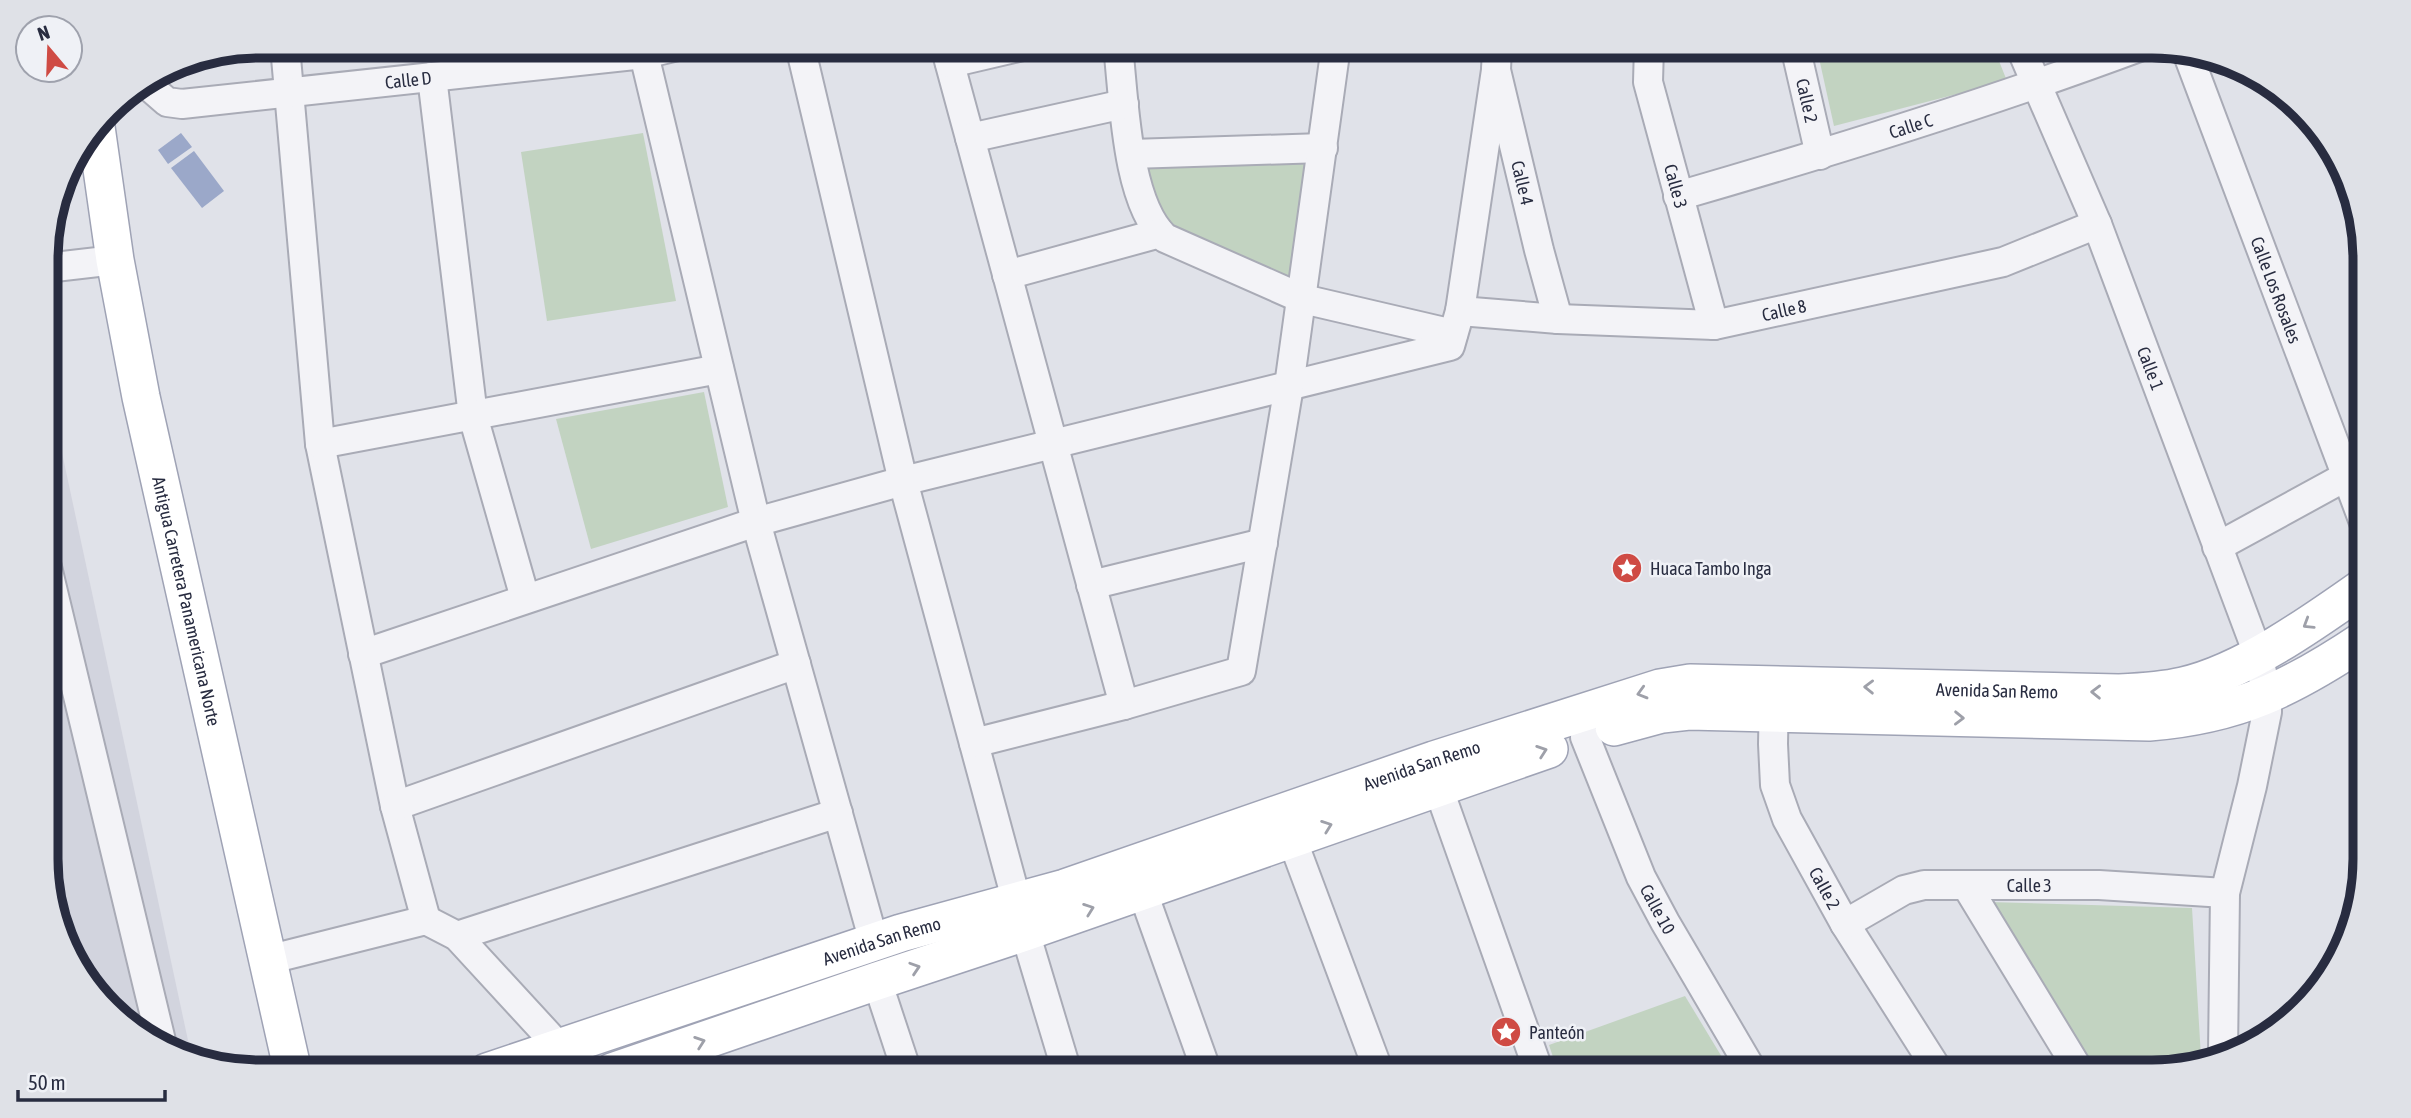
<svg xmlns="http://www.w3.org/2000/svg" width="2411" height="1118" viewBox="0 0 2411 1118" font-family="'Asap Condensed',sans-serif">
<rect width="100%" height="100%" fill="#e0e2e9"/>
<polygon fill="#d2d4de" points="46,378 192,1059 176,1056 89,989 47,888"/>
<g fill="#c2d3c1">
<polygon points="1820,46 1993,46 2007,81 1834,126 1819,58"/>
<polygon points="643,133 676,301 547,321 521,152"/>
<polygon points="1310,155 1295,282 1161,219 1142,159"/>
<polygon points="704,392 728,507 591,549 556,419"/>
<path d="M1988,902L2192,908L2201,1057C2179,1079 2121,1072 2091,1072Z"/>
<polygon points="1685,996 1731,1072 1558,1072 1549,1045"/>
</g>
<g fill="#9ba8c9">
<polygon points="181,133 192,147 168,164 158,150"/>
<polygon points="194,151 224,191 202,208 171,168"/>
</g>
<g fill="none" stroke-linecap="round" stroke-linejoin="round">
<g stroke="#a9abb6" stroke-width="32">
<g id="minor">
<polyline points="285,46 320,444 395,806 426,920"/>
<polyline points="642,46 756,522 874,942"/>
<polyline points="800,46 903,481 1025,932 1067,1072"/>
<polyline points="945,46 1124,705"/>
<path d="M1118,46C1124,98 1126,202 1165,238L1303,299L1453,334"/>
<path id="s1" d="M1497,46L1496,70L1539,250L1558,319"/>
<path id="s2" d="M1649,46L1648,82L1714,325"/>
<path id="s3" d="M1795,46L1820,155"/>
<path id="s4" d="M2020,46L2097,224L2258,654L2267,695V712L2252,786L2225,893L2223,1053"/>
<path id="s5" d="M2187,52L2365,525"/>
<polyline points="950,63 1023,46"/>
<polyline points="432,77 473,416 525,598"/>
<path id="s6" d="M144,82L167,102L182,104L644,54L678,46"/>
<polyline points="970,138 1124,104"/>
<polyline points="1131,154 1323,148"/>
<path id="s7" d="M1678,196C1834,151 1989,103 2142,46"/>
<polyline points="46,268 115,260"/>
<polyline points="1007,275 1160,233"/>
<path id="s8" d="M1460,311L1558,319L1714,325L2003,262L2097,224"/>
<polyline points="320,444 719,369"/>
<polyline points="2217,547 2345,477"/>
<polyline points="47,567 162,1045"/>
<polyline points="1091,585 1263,543"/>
<polyline points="363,654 756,522 903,481 1450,346 1460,311 1496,70"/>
<path id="s9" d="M1774,694L1773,744L1775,785L1787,819L1845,924L1939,1072"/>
<path id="s10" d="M1585,737L1641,877L1665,922L1753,1072"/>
<polyline points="974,743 1124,705 1241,671 1289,386 1336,46"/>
<polyline points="1438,787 1539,1072"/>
<polyline points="395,806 796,664"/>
<polyline points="1292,839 1379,1072"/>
<polyline points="1966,885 2080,1072"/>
<polyline points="1142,890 1207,1072"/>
<path id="s11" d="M1845,924L1904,890L1924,885H2099L2225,893"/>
<polyline points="457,936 838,813"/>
<polyline points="267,960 426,920 457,936 561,1049"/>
<polyline points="877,981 907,1072"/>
</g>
</g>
<g stroke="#9fa3b5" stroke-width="40">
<g id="major">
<path id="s12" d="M96,127L115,260L141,397L293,1072"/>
<path d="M1614,727L1662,714L1689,711L2149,722C2238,715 2292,688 2365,639"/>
<path id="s13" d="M487,1072L901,933L1065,888L1434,760L1660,688L1690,683L2119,693C2141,692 2162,691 2183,686C2244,672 2314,622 2365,586"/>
<polyline points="612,1072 877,981 1025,932 1549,749"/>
</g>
</g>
<use href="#minor" stroke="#f3f3f7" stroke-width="28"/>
<use href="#major" stroke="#fff" stroke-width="37"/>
</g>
<defs><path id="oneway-chevron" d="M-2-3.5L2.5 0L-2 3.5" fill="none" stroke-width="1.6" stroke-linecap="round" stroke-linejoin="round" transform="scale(1.75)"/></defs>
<g stroke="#9ea0a9">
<use href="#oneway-chevron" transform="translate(2308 624) rotate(148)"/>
<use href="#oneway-chevron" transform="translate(1869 687) rotate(-179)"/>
<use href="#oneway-chevron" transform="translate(2096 692) rotate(-179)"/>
<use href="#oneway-chevron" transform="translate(1642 693) rotate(164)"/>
<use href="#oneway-chevron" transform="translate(1959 718) rotate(1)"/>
<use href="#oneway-chevron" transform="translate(1542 751) rotate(-19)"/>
<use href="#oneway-chevron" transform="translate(1327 826) rotate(-20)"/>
<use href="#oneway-chevron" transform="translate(1089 909) rotate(-20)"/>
<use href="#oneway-chevron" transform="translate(915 968) rotate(-18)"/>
<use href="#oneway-chevron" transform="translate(700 1042) rotate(-19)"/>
</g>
<defs>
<g id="sight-disc" transform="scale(1.575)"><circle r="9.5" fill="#cf4b44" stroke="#eff1f6"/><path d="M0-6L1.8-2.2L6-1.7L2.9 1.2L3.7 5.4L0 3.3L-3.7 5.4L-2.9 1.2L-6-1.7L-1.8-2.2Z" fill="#fff"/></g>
</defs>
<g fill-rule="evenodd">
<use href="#sight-disc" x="1627" y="568"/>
<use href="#sight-disc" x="1506" y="1032"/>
</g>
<g text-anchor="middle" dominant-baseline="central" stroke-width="5" stroke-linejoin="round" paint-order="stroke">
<g font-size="18" fill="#282c40" stroke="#eff1f6">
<text stroke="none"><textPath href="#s6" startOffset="273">Calle D</textPath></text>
<text stroke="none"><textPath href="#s3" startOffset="56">Calle 2</textPath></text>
<text stroke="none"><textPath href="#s7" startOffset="243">Calle C</textPath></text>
<text stroke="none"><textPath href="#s1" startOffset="140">Calle 4</textPath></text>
<text stroke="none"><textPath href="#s2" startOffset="144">Calle 3</textPath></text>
<text stroke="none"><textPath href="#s5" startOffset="254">Calle Los Rosales</textPath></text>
<text stroke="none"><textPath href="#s8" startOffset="326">Calle 8</textPath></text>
<text stroke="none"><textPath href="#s4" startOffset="348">Calle 1</textPath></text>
<text stroke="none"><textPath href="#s12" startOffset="483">Antigua Carretera Panamericana Norte</textPath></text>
<text stroke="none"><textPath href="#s13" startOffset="1572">Avenida San Remo</textPath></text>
<text stroke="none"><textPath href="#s13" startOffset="984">Avenida San Remo</textPath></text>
<text stroke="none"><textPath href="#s11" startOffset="194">Calle 3</textPath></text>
<text stroke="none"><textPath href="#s9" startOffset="206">Calle 2</textPath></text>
<text stroke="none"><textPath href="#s10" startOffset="187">Calle 10</textPath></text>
<text stroke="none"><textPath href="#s13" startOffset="416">Avenida San Remo</textPath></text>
</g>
<g font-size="18" fill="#282c40" stroke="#eff1f6" text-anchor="start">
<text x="1650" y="568">Huaca Tambo Inga</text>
<text x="1529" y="1032">Panteón</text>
</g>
</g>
<path d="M0 0H2411V1118H0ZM259 58H2152A201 201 0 0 1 2353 259V859A201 201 0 0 1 2152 1060H259A201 201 0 0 1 58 859V259A201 201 0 0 1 259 58Z" fill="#dfe1e7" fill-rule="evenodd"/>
<path fill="none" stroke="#282c40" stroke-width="9" d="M259 58H2152A201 201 0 0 1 2353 259V859A201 201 0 0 1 2152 1060H259A201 201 0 0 1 58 859V259A201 201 0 0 1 259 58Z"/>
<g transform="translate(49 49) rotate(341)"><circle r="33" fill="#eff1f6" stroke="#9fa2ad" stroke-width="2"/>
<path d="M0-5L12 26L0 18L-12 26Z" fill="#cf4b44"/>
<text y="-10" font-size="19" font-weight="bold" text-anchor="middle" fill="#282c40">N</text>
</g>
<path d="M18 1090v10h147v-10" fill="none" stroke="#282c40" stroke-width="3.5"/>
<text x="28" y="1090" font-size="21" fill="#282c40" stroke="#eff1f6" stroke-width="5" paint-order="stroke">50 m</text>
</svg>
